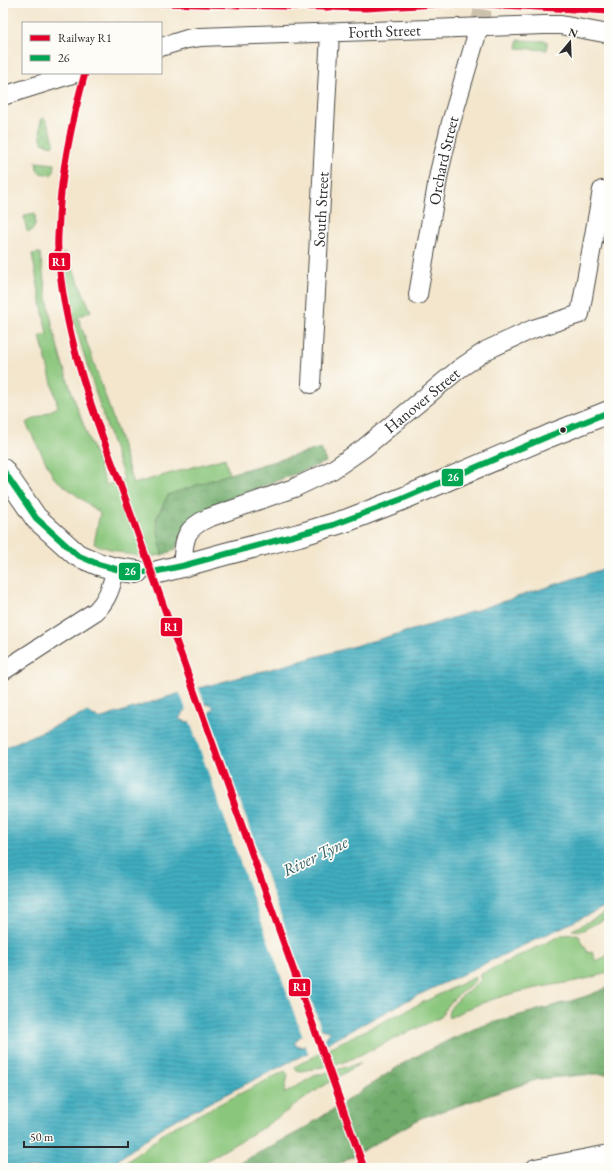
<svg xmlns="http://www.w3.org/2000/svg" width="612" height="1171" viewBox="0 0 612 1171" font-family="'EB Garamond',serif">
<defs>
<pattern id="forest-crowns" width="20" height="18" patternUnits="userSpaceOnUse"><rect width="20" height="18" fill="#6fab6b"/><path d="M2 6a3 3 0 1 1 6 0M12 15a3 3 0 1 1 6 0" fill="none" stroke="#5b8b58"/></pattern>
<pattern id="garden-dots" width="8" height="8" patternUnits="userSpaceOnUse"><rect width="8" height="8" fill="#8ac67b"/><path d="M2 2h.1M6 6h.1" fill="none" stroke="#71a165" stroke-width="1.8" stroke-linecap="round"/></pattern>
<pattern id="water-rules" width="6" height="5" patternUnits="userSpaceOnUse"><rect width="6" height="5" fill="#41adc0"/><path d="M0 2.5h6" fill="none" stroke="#378d9c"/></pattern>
</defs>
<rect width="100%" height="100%" fill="#fdfcf7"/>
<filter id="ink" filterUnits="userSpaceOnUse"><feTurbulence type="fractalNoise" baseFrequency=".025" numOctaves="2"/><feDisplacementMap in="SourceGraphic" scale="8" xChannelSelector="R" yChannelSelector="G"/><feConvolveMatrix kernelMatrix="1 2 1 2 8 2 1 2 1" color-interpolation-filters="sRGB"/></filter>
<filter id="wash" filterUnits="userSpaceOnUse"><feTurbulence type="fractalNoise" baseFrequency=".012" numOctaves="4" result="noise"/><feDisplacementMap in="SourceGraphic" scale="16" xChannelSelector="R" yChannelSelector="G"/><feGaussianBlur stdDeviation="0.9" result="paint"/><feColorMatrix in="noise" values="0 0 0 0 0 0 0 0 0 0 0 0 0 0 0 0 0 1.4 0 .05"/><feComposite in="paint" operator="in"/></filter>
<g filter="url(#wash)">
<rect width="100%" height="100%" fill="#f3e6cd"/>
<g fill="#8ac67b" stroke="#5a7853">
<polygon points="518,40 547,41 547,50 517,48"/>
<path d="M40,253C45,286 50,319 59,352C72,397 90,441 106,485L124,479L100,406L73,319L62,254L66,253L91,311L78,317L120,439L133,484L225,458L229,474L168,495L156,519L162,555L146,557L126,554L94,544L100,513L54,478L26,423L58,407L40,336L47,334L32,254Z"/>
<polygon points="609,911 609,917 581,931 572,930"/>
<path d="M578,934L588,953L592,952L596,961L609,955V972C586,981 561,983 537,988C506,994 477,1003 449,1018C443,1007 472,989 479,982L481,979L479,975L562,935Z"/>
<path d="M475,977V981C462,992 448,1001 441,1017L349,1060L341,1063L302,1071L297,1070L294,1067L331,1047Z"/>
<polygon points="361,1063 317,1090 264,1127 194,1168 119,1168 168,1130 285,1071 288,1075 284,1094 314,1076"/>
</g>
<g fill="url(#forest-crowns)" stroke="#4d6b4b">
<polygon points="321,448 326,462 216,504 192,518 175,550 162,555 156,519 168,495 229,474"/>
<polygon points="609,987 609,1074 594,1074 539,1079 421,1118 332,1168 230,1168 300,1131 407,1061 453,1038 481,1026 584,997"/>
</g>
<g fill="url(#garden-dots)" stroke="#5a7853">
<path d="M42,118H44C49,124 52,134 54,142L52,146L42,143C40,134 39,126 42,118Z"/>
<polygon points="36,162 55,164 54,172 51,175 39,173 37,170"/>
<path d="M35,213C35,221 37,227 30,232L27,231L24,218L25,215Z"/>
</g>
<path fill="url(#water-rules)" stroke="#366c76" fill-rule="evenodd" d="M609,567V905L410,999L335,1039L165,1125L107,1168H3V748L88,712L99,719L180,693L286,665L437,623ZM207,704L214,707L209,714L187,722L179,719L184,711ZM322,1029L330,1032L325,1039L302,1047L294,1044L299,1037Z"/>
<g fill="#f3e6cd">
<polygon points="198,686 206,706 187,712 179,691"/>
<polygon points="208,712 322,1031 303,1038 189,719"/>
<polygon points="324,1037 327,1046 309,1055 305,1044"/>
</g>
</g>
<g filter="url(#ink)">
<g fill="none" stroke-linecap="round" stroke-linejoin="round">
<polyline stroke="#cbc1ad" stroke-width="18" stroke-dasharray="18 9" stroke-linecap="butt" points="479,27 484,3"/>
<g stroke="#494743" stroke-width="20">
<g id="minor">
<path id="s1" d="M161,47L187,39L200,37L543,25H561L609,34"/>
<polyline points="3,96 76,73"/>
<path id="s2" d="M418,295L439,173L450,126L479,27"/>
<path id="s3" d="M311,384L330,33"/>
<path id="s4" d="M182,566C185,540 182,530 208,518L294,488L332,470L364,448L459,369L487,350L533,329L580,314L602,190L609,191"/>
<path d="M3,671L96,611C109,598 111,586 116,569"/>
<polyline points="535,1168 609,1154"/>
</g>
</g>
<g stroke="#494743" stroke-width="24">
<g id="major">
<polyline points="3,470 36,518 77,555 98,564 116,569 137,572"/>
<polyline points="158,572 182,566 225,554 299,535 348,520 402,499 549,436 609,412"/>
</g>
</g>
<use href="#minor" stroke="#fff" stroke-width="18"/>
<use href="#major" stroke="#fff" stroke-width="22"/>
<polyline stroke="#2b2b2b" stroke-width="3" points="162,3 366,8 455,3"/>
<g stroke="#fdfcf7" stroke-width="9">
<polyline id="bus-1" points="3,470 36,518 77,555 98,564 116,569 134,572 153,572 182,566 333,525 402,499 549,436 609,412"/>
</g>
<use href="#bus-1" stroke="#00a651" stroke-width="6"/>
<g stroke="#fdfcf7" stroke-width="10">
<g id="rail-1">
<polyline points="162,3 366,8 455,3"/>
<polyline points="466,3 609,11"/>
<path d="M85,73C72,120 62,167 59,216C59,227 57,239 58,249C63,330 90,406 119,481L364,1168"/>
</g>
</g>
<use href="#rail-1" stroke="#e4002b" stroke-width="7"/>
</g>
</g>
<circle fill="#2b2b2b" stroke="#fdfcf7" stroke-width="1.5" cx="563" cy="430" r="3.5"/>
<g text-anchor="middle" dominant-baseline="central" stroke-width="3.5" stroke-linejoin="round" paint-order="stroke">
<g font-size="16" fill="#2b2b2b" stroke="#fdfcf7">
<text stroke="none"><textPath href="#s1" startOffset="225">Forth Street</textPath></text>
<text stroke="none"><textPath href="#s2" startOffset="137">Orchard Street</textPath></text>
<text stroke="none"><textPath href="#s3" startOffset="175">South Street</textPath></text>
<text stroke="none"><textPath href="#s4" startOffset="306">Hanover Street</textPath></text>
</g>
<g font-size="17" font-style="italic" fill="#345f67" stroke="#fdfcf7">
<text transform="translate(315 856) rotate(-26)">River Tyne</text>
</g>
</g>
<g stroke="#fdfcf7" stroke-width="1.5">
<rect x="48" y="252" width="23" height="19" rx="4" fill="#e4002b"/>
<rect x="441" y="468" width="23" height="19" rx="4" fill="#00a651"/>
<rect x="118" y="562" width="23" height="19" rx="4" fill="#00a651"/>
<rect x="160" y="617" width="23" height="20" rx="4" fill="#e4002b"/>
<rect x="288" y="978" width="23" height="19" rx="4" fill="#e4002b"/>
</g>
<g font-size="11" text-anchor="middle" font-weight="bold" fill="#fff">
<text x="59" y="266">R1</text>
<text x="453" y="481">26</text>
<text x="130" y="575">26</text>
<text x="171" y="631">R1</text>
<text x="300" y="991">R1</text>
</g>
<rect width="612" height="1171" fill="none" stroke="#fdfcf7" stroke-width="16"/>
<rect x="22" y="22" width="140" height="52" fill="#fdfcf7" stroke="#a9a8a5"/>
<rect x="30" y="35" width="20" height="6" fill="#e4002b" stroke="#a9a8a5"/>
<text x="58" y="42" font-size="12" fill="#2b2b2b">Railway R1</text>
<rect x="30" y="55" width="20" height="6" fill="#00a651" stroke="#a9a8a5"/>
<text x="58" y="62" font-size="12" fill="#2b2b2b">26</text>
<g transform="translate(570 42) rotate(19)" stroke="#fdfcf7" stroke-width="3" paint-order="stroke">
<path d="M0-3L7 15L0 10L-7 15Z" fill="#2b2b2b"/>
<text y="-6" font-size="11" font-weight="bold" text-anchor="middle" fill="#2b2b2b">N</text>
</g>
<path d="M24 1141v6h104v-6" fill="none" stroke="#2b2b2b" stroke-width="2"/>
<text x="30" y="1141" font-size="12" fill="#2b2b2b" stroke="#fdfcf7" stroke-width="3" paint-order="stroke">50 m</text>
</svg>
